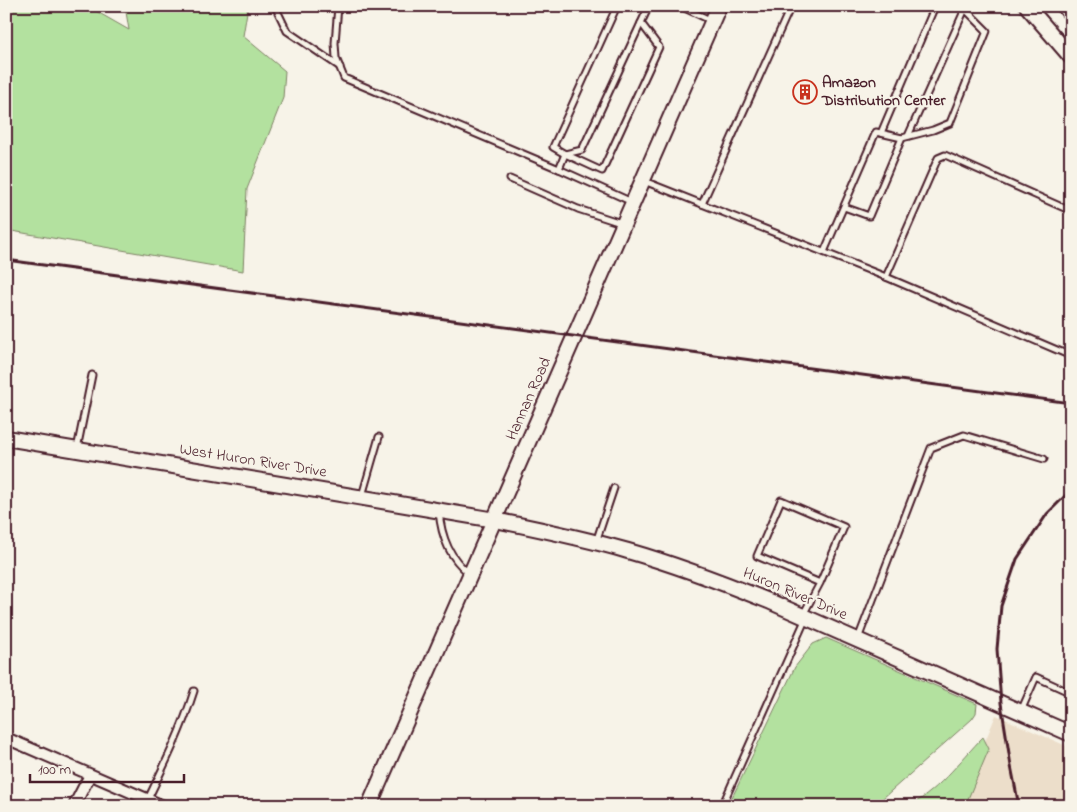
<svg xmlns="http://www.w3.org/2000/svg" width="1077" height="812" viewBox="0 0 1077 812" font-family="'Indie Flower',sans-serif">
<rect width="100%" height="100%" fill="#f7f3e8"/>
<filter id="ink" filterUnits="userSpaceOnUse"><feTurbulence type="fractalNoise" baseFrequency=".02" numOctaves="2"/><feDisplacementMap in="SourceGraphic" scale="10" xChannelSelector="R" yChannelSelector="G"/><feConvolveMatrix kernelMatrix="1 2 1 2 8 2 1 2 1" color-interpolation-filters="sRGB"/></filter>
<g filter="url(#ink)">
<polygon fill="#ecdeca" points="996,715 1071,748 1071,806 958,806"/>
<g fill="#b3e19f" stroke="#7e8065">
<polygon points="6,6 87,6 129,30 125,6 248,6 243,36 285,71 283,98 247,189 243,271 6,230"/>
<polygon points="826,638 977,704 976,713 972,719 874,806 728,806 795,667 813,644"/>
<path d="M983,737L989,749L965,806H906C932,799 963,757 983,737Z"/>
</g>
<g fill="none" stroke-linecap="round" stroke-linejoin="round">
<g stroke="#4a1f2b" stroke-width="9">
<g id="lane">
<polyline points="275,6 287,31 340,67"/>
<polyline points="338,6 335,43 336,58 344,78 559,169 632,202"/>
<polyline points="617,6 553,147 565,154 602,171 659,47 641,23 649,6"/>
<polyline points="680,6 710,20"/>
<polyline points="881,133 935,6"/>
<polyline points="908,136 965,9"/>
<polyline points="565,154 582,150 641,23"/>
<polyline points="559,169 565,154"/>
<polyline points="510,179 578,209 624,224"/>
<polyline points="644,181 886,277 1071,356"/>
<polyline points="702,204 791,6"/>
<polyline points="844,207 869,216 902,138"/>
<polyline points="824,252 876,132 902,138 933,130 950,123 987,31 962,6"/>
<polyline points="886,277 938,158 945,155 1071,211"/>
<polyline points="77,449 92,375"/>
<polyline points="362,496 379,437"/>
<path d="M439,511C441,535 449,558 469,573"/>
<polyline points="596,542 614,488"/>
<polyline points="803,615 820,583 844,527 781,500 757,556 820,583"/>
<polyline points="858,639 931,448 964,435 1044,459"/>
<polyline points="1021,711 1036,677 1071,693"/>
<path d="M148,799C165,764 182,729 194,691"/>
<polyline points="722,806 806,618"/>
</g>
</g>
<g stroke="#4a1f2b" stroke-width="14">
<g id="street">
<polyline points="6,738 163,806"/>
<polyline points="74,806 90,775"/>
</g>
</g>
<g stroke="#4a1f2b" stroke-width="18">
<g id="secondary">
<polyline points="1027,6 1071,57"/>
<polyline points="1064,6 1071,14"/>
<path d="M6,438L495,520C539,529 584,538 628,551C677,565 724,583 771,602L1071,734"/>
<polyline points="369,806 719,6"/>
</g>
</g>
<use href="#lane" stroke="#f7f3e8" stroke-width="5"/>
<use href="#street" stroke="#f7f3e8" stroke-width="10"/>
<use href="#secondary" stroke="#f7f3e8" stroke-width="14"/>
<g stroke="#4a1f2b" stroke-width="3">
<polyline points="6,260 1071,403"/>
<polyline points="1019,806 1011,766 1001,703 997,649 1001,606 1017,559 1047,514 1071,490"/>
</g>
</g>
</g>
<defs>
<g id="building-ring" transform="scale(1.25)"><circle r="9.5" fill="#f7f3e8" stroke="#c8321e" stroke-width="1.5"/><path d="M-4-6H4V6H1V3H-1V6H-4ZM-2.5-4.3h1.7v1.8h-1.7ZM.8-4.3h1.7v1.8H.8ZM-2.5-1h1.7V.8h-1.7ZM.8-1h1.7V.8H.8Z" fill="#c8321e"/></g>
</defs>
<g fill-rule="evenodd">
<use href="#building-ring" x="805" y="92"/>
</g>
<g text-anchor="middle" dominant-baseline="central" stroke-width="4.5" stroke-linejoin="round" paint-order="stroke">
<g font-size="16" font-weight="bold" fill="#4a1f2b" stroke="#f7f3e8" text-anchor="start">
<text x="822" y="83">Amazon<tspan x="822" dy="18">Distribution Center</tspan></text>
</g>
<g font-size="16" fill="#4a1f2b" stroke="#f7f3e8">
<text transform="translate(529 399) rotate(-66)">Hannan Road</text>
<text transform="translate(253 461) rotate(9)">West Huron River Drive</text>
<text transform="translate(795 594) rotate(23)">Huron River Drive</text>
</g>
</g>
<rect width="1077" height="812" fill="none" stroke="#f7f3e8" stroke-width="25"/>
<rect x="12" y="12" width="1052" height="787" fill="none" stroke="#4a1f2b" stroke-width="2" filter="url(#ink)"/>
<path d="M30 774v8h154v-8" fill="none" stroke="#4a1f2b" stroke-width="2.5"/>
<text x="38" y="774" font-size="15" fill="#4a1f2b" stroke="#f7f3e8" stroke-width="4" paint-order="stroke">100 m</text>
</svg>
